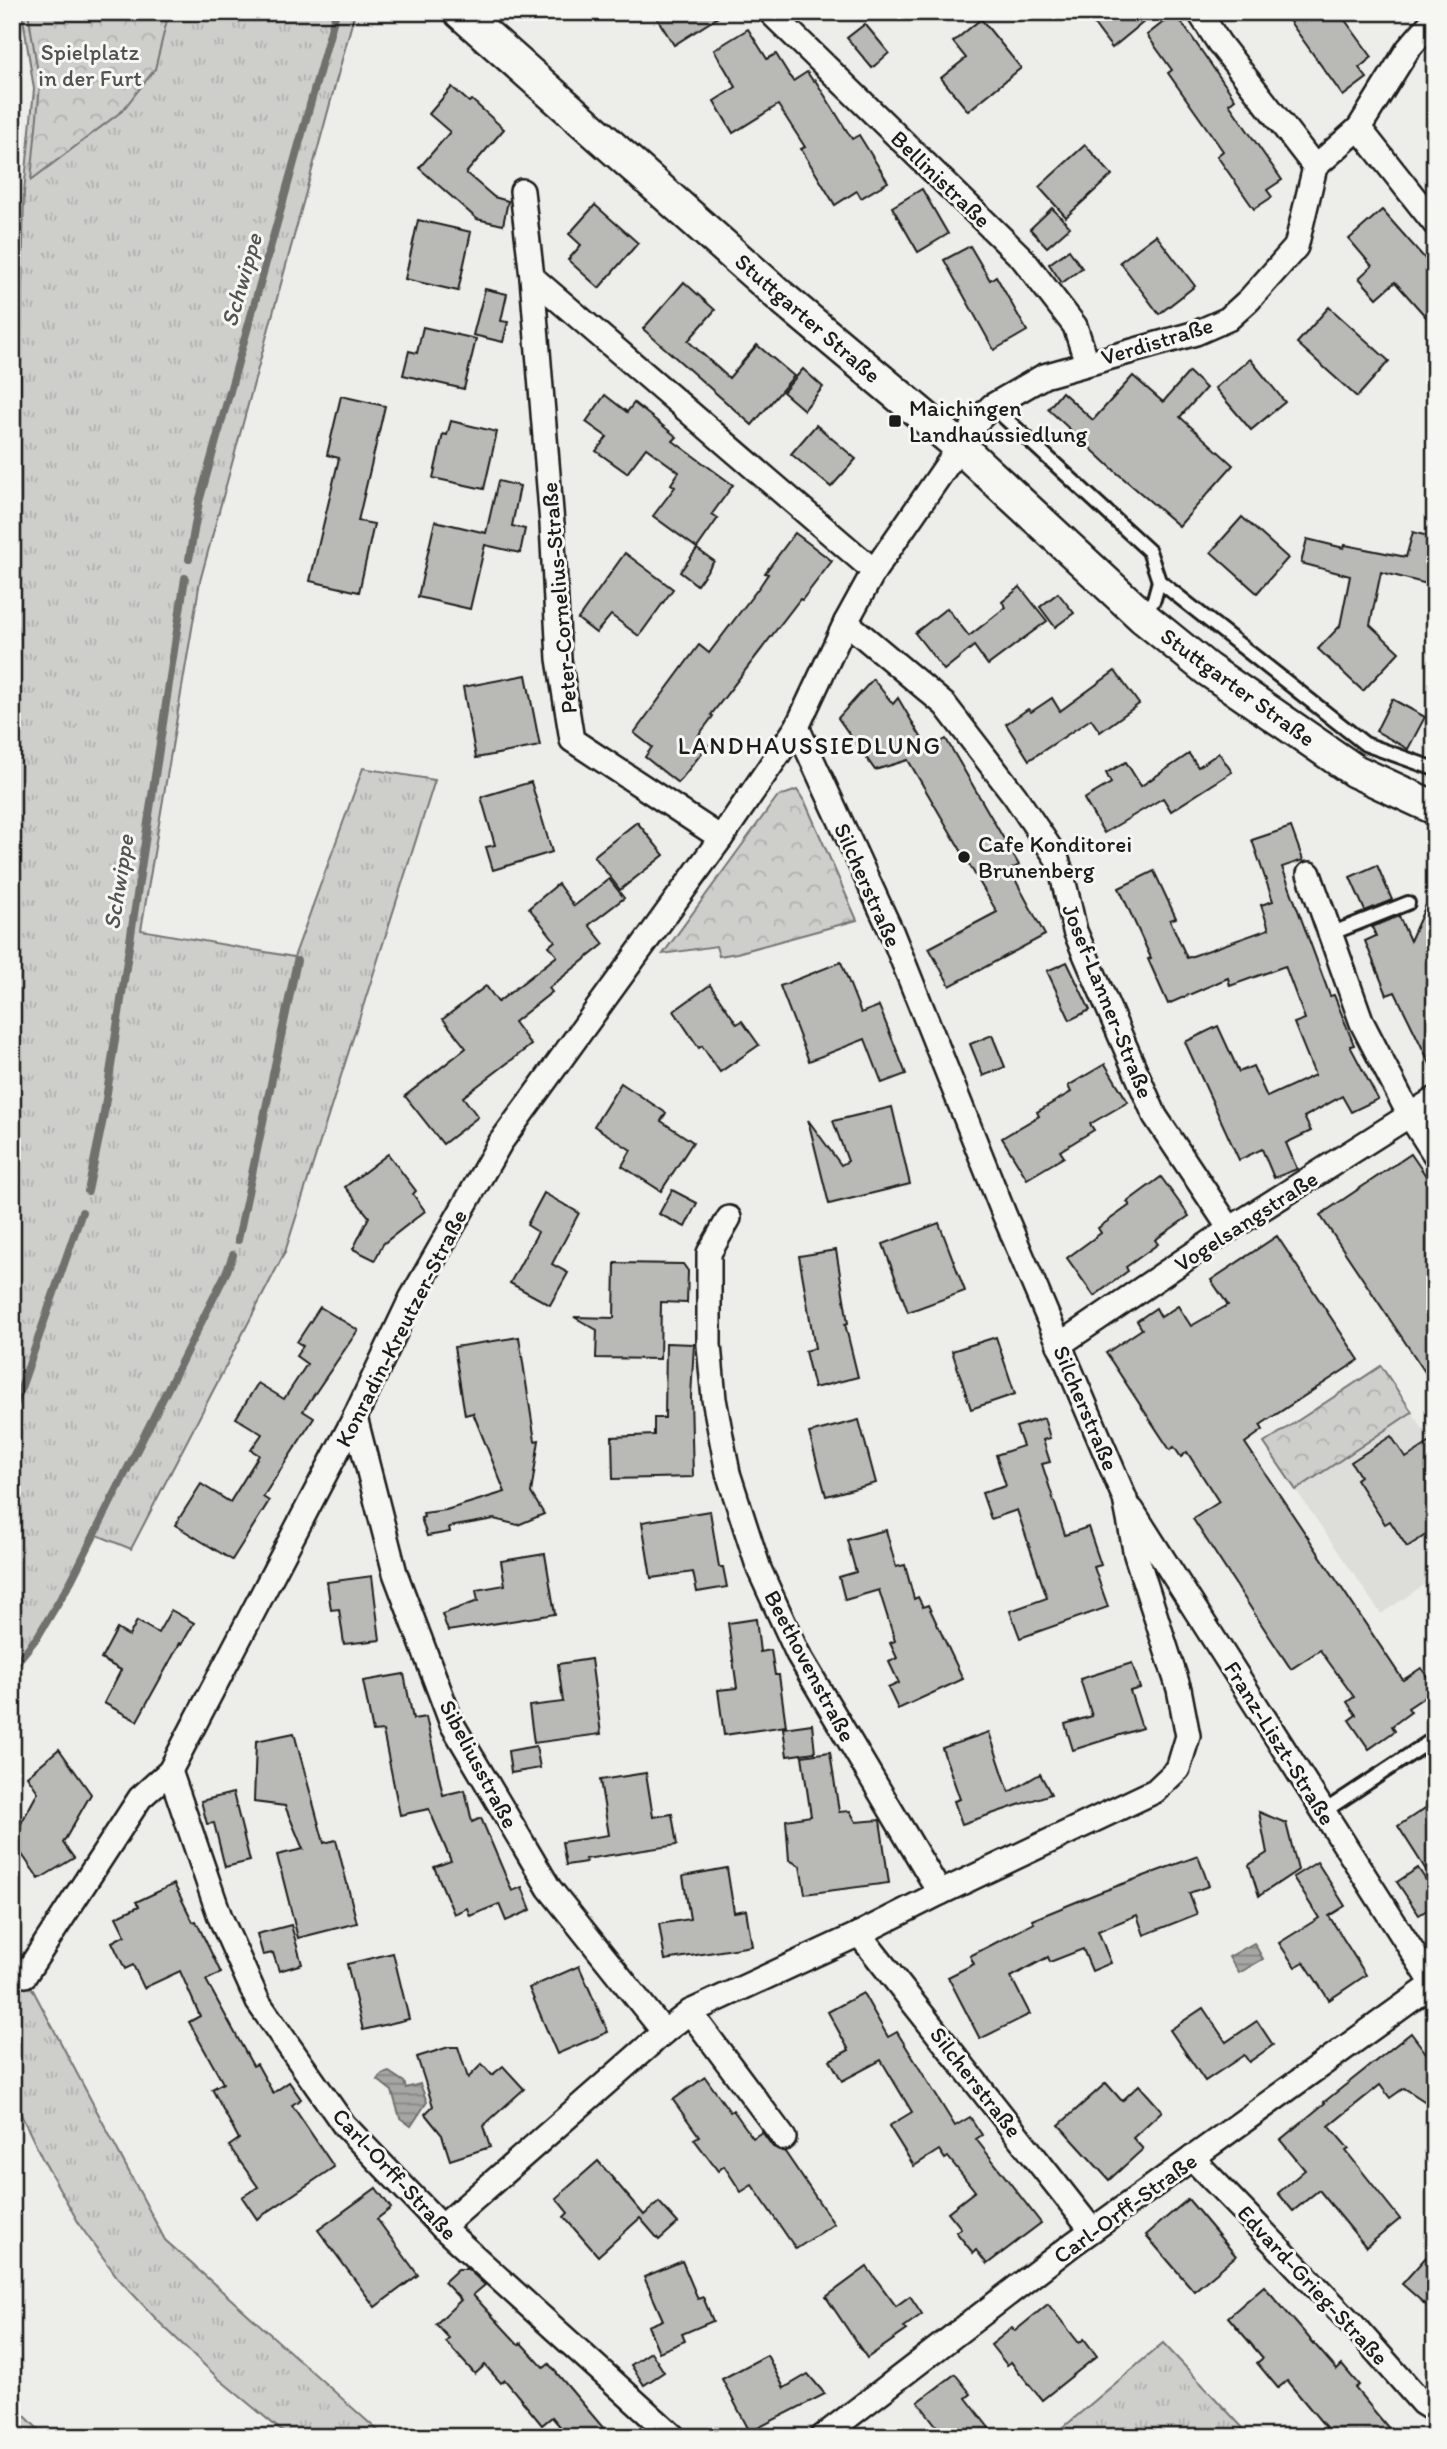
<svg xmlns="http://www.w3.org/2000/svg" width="1447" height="2449" viewBox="0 0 1447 2449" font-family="Itim,sans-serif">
<defs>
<pattern id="grass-tufts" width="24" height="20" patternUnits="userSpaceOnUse" patternTransform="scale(1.75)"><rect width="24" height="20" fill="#cececb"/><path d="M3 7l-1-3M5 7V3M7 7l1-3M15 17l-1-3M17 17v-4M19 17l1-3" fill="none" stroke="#b0b0ae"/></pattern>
<pattern id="forest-crowns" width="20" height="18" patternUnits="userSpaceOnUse" patternTransform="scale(1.75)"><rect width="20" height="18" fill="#cececb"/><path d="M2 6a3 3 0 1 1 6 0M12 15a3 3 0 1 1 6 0" fill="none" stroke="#b0b0ae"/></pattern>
<pattern id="water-rules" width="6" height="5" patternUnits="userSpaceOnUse" patternTransform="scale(1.75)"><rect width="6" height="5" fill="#a6a6a3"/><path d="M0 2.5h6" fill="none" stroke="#868684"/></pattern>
</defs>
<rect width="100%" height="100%" fill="#edede9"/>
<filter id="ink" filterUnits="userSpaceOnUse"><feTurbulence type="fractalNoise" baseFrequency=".0143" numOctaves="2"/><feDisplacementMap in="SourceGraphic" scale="14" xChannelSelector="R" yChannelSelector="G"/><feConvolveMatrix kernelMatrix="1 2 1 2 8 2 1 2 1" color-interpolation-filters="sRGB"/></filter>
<g filter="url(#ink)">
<polygon fill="#ddddda" points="1412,1412 1435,1449 1435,1577 1381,1614 1296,1490"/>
<g fill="url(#grass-tufts)" stroke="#757574" stroke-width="2">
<path d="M22,12H355L200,581L141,930L294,957L363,768L435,780L285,1252L131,1549L95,1534C71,1581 45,1626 12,1668V554L17,525L24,192L34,89Z"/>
<polygon points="25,1975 165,2240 385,2437 289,2437 219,2379 160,2323 118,2278 81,2227 42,2158 12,2096 12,1987"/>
<polygon points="1163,2343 1243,2428 1233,2437 1052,2437"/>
<polygon points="12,2403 46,2437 12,2437"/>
</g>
<g fill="url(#forest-crowns)" stroke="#757574" stroke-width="2">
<polygon points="28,12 169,12 155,69 122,111 31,180 40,85"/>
<polygon points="797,790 806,804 857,920 737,953 719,956 716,946 663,954 777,797"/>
<polygon points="1381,1366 1412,1412 1296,1490 1264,1443"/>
</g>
<g fill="url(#water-rules)" stroke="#6f6f6d" stroke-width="2">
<polygon points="1254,1943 1263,1959 1239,1973 1229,1957"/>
<polygon points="389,2072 404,2082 406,2088 420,2084 427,2102 411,2126 400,2118 392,2091 378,2080 382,2074"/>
</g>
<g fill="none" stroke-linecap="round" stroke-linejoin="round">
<g stroke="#6f6f6d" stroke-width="8">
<polyline points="189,559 199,502 336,12"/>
<polyline points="88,1191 103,1119 185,578"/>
<polyline points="238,1240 297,961"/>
<polyline points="12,1414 82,1212"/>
<polyline points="12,1668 38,1636 71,1581 227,1271 233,1255"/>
</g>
</g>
<g fill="#b9b9b6" stroke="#1c1c1c" stroke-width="2">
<polygon points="653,12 726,12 674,45"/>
<polygon points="1085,12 1156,12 1112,48"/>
<polygon points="1283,12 1339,12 1372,57 1359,68 1367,78 1343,96"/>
<polygon points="1175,13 1235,99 1229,104 1282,180 1267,190 1272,197 1254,209 1217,156 1223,151 1168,73 1172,70 1147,35"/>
<polygon points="981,19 1021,68 968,111 941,78 966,58 953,42"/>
<polygon points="865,24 889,53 872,68 847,38"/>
<polygon points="748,29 767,59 776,54 793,81 807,72 813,81 815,80 852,139 859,135 888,182 861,198 857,191 835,205 801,149 805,147 778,105 733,133 714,101 736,87 714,50"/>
<polygon points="452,87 469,102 472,100 504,129 466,173 494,197 508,201 503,225 477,219 419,168 450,132 429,114"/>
<polygon points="1085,145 1112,175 1066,217 1039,187"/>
<polygon points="922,189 948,234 918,252 892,207"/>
<polygon points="595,205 638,243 599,288 568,260 581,245 569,234"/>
<polygon points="1052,208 1070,227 1047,247 1030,229"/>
<polygon points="1382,210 1435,270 1435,327 1395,282 1377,298 1359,278 1372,266 1349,239"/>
<polygon points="418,220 471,232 458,291 405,279"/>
<polygon points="1156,235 1195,286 1159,314 1120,262"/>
<polygon points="970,246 990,280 996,276 1027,331 994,350 944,260"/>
<polygon points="1069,250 1082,268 1062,283 1049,264"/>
<polygon points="684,282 715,310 688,341 729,378 757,345 794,376 752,425 643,329"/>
<polygon points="485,289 507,294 501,321 508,322 503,342 473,335"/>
<polygon points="1329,307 1389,361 1357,397 1297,343"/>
<polygon points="423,327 476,339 464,389 403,375 409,351 417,353"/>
<polygon points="1250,359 1285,402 1251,430 1215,388"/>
<polygon points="803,369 823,387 804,410 783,392"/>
<polygon points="1189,372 1206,388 1180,417 1233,465 1179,526 1116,472 1048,409 1062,392 1093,420 1133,376 1163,402"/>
<polygon points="605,395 627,412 634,403 677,437 673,441 733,485 712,514 718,518 697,548 653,516 675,487 671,484 679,472 646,448 627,473 596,451 607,437 586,422"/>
<polygon points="341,396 385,406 358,521 374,524 359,592 310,581 339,458 327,455"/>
<polygon points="451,421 497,432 484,489 433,478 443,434 447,435"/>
<polygon points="816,425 856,459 831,487 791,454"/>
<polygon points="498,481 520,486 512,526 525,529 520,553 485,545 470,609 418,597 435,521 486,533"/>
<polygon points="1242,517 1288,558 1257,593 1211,552"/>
<polygon points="1413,532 1435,538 1435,586 1381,572 1370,625 1399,652 1363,691 1318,649 1340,626 1350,576 1301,563 1307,539 1344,548 1345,545 1406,557"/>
<polygon points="795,533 832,561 802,600 800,599 711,715 713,716 698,736 708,745 678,783 645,757 652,747 634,733 699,645 709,653 760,586 768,574 765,573"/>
<polygon points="697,549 714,561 697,585 680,572"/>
<polygon points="625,553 673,589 639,636 611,615 596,633 578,619"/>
<polygon points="1020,587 1047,621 988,665 974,646 944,670 915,633 947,608 969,636 1006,607 1002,602"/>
<polygon points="1058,593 1074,613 1055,627 1040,607"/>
<polygon points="1115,671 1139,704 1100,732 1091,719 1029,760 1006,724 1028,709 1031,712 1052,698 1060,711"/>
<polygon points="526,675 540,746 476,758 463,687"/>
<polygon points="873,679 893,704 898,698 928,749 946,739 1019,865 1010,870 1045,935 950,986 929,948 997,912 908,760 875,770 838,718"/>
<polygon points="1392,699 1425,717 1408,749 1376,731"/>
<polygon points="1219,753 1232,772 1171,811 1163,798 1104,833 1084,799 1111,783 1106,773 1126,762 1141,786 1189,754 1198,767"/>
<polygon points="531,782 552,852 493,870 486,847 495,845 481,797"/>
<polygon points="637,822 664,855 620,890 594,856"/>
<polygon points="1291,827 1303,860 1282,867 1330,996 1334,995 1354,1045 1350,1046 1378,1099 1351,1112 1342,1096 1304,1117 1311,1131 1286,1143 1297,1169 1274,1178 1262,1149 1239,1160 1185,1042 1218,1026 1239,1072 1253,1066 1267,1097 1315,1075 1294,1023 1305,1019 1285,966 1230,986 1228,978 1168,1004 1148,959 1151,958 1119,888 1154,871 1176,918 1170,920 1187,958 1269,929 1261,905 1273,901 1252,840"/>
<polygon points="1377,865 1392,900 1365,911 1350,877"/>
<polygon points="609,879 624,898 589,925 604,944 549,988 552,992 514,1022 531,1045 463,1097 478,1117 443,1144 405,1096 466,1048 443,1019 486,986 498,1002 557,956 549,946 555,941 529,908 558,884 574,906"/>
<polygon points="1435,885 1435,1074 1395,992 1387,995 1365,941 1376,936 1372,927 1399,916 1410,941"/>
<polygon points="841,962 861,1013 879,1006 906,1074 882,1083 865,1039 809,1061 780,986"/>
<polygon points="1067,962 1090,1010 1070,1020 1047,971"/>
<polygon points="710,985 737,1024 742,1021 759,1045 720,1072 702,1046 699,1048 674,1011"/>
<polygon points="992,1035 1005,1067 983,1076 970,1044"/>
<polygon points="1105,1064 1128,1102 1090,1124 1094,1130 1060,1151 1064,1157 1027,1179 1002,1138 1039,1116 1037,1112 1071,1092 1068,1086"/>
<polygon points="621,1083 666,1113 661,1121 693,1142 661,1191 622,1166 631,1150 594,1126"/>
<polygon points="892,1107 910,1184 829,1204 808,1120 841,1165 848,1161 833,1121"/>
<polygon points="388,1154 416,1191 413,1194 425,1211 383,1244 375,1260 353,1249 369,1217 345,1187"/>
<polygon points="1411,1154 1435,1189 1435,1387 1320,1215"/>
<polygon points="1161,1177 1189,1216 1155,1240 1158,1244 1126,1267 1128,1271 1094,1296 1067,1258 1101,1233 1098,1228 1130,1205 1127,1202"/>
<polygon points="672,1190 697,1203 685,1227 659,1214"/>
<polygon points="544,1193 579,1213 552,1264 568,1273 550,1305 510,1283 538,1232 527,1225"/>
<polygon points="939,1223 965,1291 908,1312 883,1244"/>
<polygon points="1277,1236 1359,1360 1260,1425 1263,1430 1245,1443 1403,1680 1421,1668 1435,1687 1435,1690 1408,1708 1411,1712 1392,1726 1395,1731 1369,1749 1349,1720 1356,1715 1347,1702 1354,1697 1320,1650 1291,1669 1271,1639 1193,1519 1219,1502 1187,1452 1181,1457 1174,1447 1170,1450 1106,1353 1142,1329 1137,1321 1156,1308 1161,1317 1178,1306 1191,1326 1228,1305 1211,1280"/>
<polygon points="836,1250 848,1323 845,1324 858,1377 814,1388 805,1351 815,1348 799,1256"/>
<polygon points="615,1263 683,1264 688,1271 687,1303 661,1302 660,1359 596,1358 597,1330 574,1317 614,1318"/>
<polygon points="320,1307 358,1330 303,1411 314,1418 263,1497 269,1501 232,1560 175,1525 201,1484 230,1502 259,1455 251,1450 262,1434 236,1418 258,1383 284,1399 307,1364 296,1356 303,1346 297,1342"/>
<polygon points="519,1337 535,1441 539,1440 531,1493 544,1514 518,1525 494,1519 449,1527 450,1532 427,1536 421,1518 424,1517 423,1513 446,1510 505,1492 473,1413 465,1415 454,1347"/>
<polygon points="996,1337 1015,1394 971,1409 952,1351"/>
<polygon points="666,1343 694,1344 691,1397 693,1477 613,1479 612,1437 654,1435 654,1418 665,1418"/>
<polygon points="1044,1418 1050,1438 1043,1440 1050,1462 1042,1464 1065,1535 1088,1527 1101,1565 1094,1567 1108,1607 1020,1638 1010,1611 1047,1598 1017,1510 991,1519 982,1493 1006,1486 996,1455 1023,1446 1016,1427"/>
<polygon points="859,1420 876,1483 826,1496 809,1433"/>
<polygon points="1391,1436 1406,1458 1435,1439 1435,1529 1407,1547 1390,1521 1385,1524 1356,1479 1360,1476 1351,1462"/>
<polygon points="710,1511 719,1567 723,1567 727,1587 697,1592 693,1572 651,1578 642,1522"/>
<polygon points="886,1530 896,1567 905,1565 914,1599 918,1597 923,1607 928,1605 963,1679 898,1709 888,1688 899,1683 889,1662 897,1658 890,1643 895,1641 879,1590 845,1600 839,1577 856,1572 847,1540"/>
<polygon points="545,1554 555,1614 448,1631 442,1614 478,1601 476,1590 505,1585 501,1561"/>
<polygon points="372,1576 380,1640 344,1644 339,1609 331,1610 327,1582"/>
<polygon points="171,1610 194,1623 182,1644 180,1643 137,1721 104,1703 121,1670 101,1659 117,1629 129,1636 137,1621 158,1633"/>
<polygon points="756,1619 760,1652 771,1650 775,1675 779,1675 786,1726 724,1735 718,1690 737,1688 728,1623"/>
<polygon points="591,1659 601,1734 534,1743 529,1706 563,1702 558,1664"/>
<polygon points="1132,1663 1140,1688 1130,1691 1142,1728 1073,1750 1065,1724 1092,1716 1080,1679"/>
<polygon points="404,1674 413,1719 426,1717 443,1795 465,1790 472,1822 481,1818 512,1891 522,1887 531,1910 506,1921 499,1904 470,1916 467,1908 454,1914 434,1867 451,1861 429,1809 400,1815 383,1731 373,1732 363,1681"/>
<polygon points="812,1724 815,1752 787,1756 783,1728"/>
<polygon points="989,1732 1009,1792 1040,1774 1051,1794 962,1824 954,1801 960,1799 942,1748"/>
<polygon points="294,1733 324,1843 336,1840 357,1923 298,1938 277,1855 303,1849 285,1806 254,1802 256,1741"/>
<polygon points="536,1746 540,1768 511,1773 508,1751"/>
<polygon points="59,1749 91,1794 63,1843 74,1858 39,1879 12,1840 38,1792 27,1776"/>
<polygon points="830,1752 839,1812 850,1811 856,1822 880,1820 889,1883 805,1894 800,1866 789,1860 786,1820 811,1816 802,1756"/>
<polygon points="646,1773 653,1817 672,1814 677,1845 585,1859 586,1862 566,1865 562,1842 609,1835 600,1780"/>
<polygon points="233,1793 250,1861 225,1867 214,1823 207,1824 201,1801"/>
<polygon points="1427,1807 1435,1819 1435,1884 1398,1826"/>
<polygon points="1259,1812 1286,1823 1298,1870 1259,1896 1249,1865 1267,1853"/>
<polygon points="1198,1856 1209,1886 1189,1893 1197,1914 1144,1935 1137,1915 1098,1931 1111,1963 1092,1971 1083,1949 1050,1962 1048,1957 1011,1977 1030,2014 980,2039 948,1977 974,1964 970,1956 1034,1923 1032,1920 1098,1893"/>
<polygon points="1317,1862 1345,1906 1329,1916 1366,1975 1329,2000 1304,1962 1295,1967 1279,1943 1319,1918 1293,1877"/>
<polygon points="727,1868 734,1912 746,1910 752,1946 665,1960 659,1924 690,1919 683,1876"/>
<polygon points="1418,1868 1435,1894 1435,1905 1419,1915 1397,1882"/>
<polygon points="174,1884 193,1922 196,1921 221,1973 206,1980 253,2066 257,2064 273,2093 289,2082 301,2099 292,2105 334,2167 257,2219 242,2197 258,2187 229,2146 239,2139 212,2089 223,2083 189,2022 200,2016 180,1971 144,1988 133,1965 125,1969 112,1942 125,1935 116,1917 139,1906 136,1902"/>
<polygon points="291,1925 302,1964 279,1971 273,1953 263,1955 257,1934"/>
<polygon points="393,1953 409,2019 363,2030 347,1964"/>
<polygon points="579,1966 608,2032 557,2054 529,1988"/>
<polygon points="863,1993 888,2037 897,2032 955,2126 970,2117 982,2135 976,2139 1041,2223 987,2264 976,2250 973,2253 956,2232 961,2228 948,2212 975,2191 948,2157 945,2159 939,2150 914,2166 889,2126 912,2112 881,2060 842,2081 830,2060 849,2050 828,2012"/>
<polygon points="1203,2008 1226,2042 1257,2021 1273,2045 1249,2062 1244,2055 1205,2081 1170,2030"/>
<polygon points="1411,2033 1435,2065 1435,2108 1404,2088 1390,2098 1380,2085 1329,2126 1349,2149 1346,2151 1400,2219 1366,2247 1319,2190 1293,2211 1278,2193 1305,2170 1280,2140 1325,2103 1324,2102"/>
<polygon points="449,2047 458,2047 468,2078 482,2064 492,2075 503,2066 524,2089 483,2126 490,2147 450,2160 442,2135 425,2114 433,2106 417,2057"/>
<polygon points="705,2077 730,2112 733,2110 753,2138 762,2132 773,2147 785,2152 834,2224 796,2249 752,2185 741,2192 724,2166 718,2171 694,2139 699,2136 673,2100"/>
<polygon points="1106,2083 1122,2101 1139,2085 1162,2111 1133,2138 1143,2149 1109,2180 1059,2125"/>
<polygon points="598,2161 644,2215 659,2202 678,2223 659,2240 640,2218 598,2256 564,2217 568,2213 556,2198"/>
<polygon points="376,2188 391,2208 377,2219 418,2275 375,2307 318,2230"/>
<polygon points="1188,2199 1236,2256 1194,2291 1146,2235"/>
<polygon points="1435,2247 1435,2313 1402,2284"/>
<polygon points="682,2261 698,2299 703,2297 713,2321 682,2334 685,2341 659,2352 648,2326 663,2320 644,2277"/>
<polygon points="867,2267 896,2306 910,2296 922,2314 904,2327 907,2330 867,2358 826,2297"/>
<polygon points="458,2269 468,2269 485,2285 473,2295 519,2345 521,2343 544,2368 549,2364 611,2437 569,2437 552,2417 542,2425 505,2380 501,2383 485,2365 475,2374 446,2342 449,2338 436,2324 461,2300 444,2282"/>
<polygon points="1264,2286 1337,2370 1342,2365 1359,2385 1355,2388 1396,2437 1334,2437 1287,2381 1278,2388 1257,2363 1263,2358 1228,2317"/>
<polygon points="1048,2304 1079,2343 1084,2339 1097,2356 1042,2400 1011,2362 1007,2365 991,2345 1012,2328 1015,2331"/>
<polygon points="651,2352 664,2372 644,2385 631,2365"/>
<polygon points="767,2355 784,2388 808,2374 825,2394 750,2432 722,2379"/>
<polygon points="955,2374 971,2394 966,2398 996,2437 945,2437 918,2402"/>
</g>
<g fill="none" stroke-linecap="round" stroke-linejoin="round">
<g stroke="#1c1c1c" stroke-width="18">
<g id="service">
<polyline points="992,406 1149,551 1159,581 1365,744 1435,769"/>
<polyline points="1144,616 1154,599 1159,581"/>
<polyline points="1330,934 1408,903"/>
<polyline points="1323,1812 1435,1738"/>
</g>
</g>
<g stroke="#1c1c1c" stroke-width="28">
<g id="minor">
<polyline points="770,12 1023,259 1075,326 1087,363"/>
<polyline points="1199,12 1219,43 1315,167"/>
<polyline points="1359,128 1435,224"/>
<polyline points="522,191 532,277 874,571"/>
<polyline points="532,277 552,524 559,659 572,740 721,838"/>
<polyline points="846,622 945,705 1015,796 1056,857 1062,874 1075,931 1155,1116 1230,1229"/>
<polyline points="1309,874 1362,1023 1410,1116 1435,1155"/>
<polyline points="729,1218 709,1253 709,1345 714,1399 728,1473 759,1569 798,1654 940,1893"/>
<polyline points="1059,1345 1230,1229 1435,1099"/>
<polyline points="355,1417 395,1573 452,1724 549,1888 664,2032"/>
<polyline points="1132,1510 1435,1987"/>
<polyline points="170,1771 220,1917 258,2002 344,2125 442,2227 674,2437"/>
<polyline points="859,1934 1092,2230"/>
<polyline points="25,1975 140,1798 170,1771 355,1417 411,1299 500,1143 721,838 797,727 846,622 874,571 978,420 992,406 1044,376 1196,333 1228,319 1249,300 1296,247 1315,167 1359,128 1408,49 1435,18"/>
<polyline points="690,2012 784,2138"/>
<polyline points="1192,2158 1354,2326 1422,2403 1435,2411"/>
<polyline points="442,2227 664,2032 690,2012 859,1934 940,1893 1155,1791 1178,1769 1188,1736 1179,1689 1136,1555 1125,1499 1004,1214 891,931 797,727"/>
<polyline points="822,2437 1073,2244 1432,1985"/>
</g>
</g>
<g stroke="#1c1c1c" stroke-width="37">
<polyline id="secondary" points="460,12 780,296 959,446 1143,617 1207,669 1355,771 1435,808"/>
</g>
<use href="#service" stroke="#f6f6f2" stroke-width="12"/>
<use href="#minor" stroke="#f6f6f2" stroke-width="23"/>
<use href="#secondary" stroke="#f6f6f2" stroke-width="32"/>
</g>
</g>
<g fill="#1c1c1c" stroke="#f6f6f2" stroke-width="2.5">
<rect x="888" y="414" width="14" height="14" rx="3.5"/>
<circle cx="964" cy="857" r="7"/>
</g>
<g text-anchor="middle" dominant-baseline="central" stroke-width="6" stroke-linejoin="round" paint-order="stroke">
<g font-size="23" fill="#515151" stroke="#f6f6f2">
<text x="90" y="52">Spielplatz<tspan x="90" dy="26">in der Furt</tspan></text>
</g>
<g font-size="23" fill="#1c1c1c" stroke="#f6f6f2">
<text transform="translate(941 179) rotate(44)">Bellinistraße</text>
<text transform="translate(808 318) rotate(41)">Stuttgarter Straße</text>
<text transform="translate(1157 341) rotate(-17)">Verdistraße</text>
<text transform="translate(559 598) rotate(-95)">Peter-Cornelius-Straße</text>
<text transform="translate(1238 687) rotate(36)">Stuttgarter Straße</text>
<text transform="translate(868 885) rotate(66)">Silcherstraße</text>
<text transform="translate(1108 1001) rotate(68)">Josef-Lanner-Straße</text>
<text transform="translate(1246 1221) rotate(-33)">Vogelsangstraße</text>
<text transform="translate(401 1328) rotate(-63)">Konradin-Kreutzer-Straße</text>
<text transform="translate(1086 1408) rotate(67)">Silcherstraße</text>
<text transform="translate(810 1666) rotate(62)">Beethovenstraße</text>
<text transform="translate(1280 1743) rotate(58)">Franz-Liszt-Straße</text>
<text transform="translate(479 1764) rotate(62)">Sibeliusstraße</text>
<text transform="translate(976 2082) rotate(52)">Silcherstraße</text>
<text transform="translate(395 2174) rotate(47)">Carl-Orff-Straße</text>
<text transform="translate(1125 2208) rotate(-36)">Carl-Orff-Straße</text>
<text transform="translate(1313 2285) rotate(47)">Edvard-Grieg-Straße</text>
</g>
<g font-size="23" fill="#1c1c1c" stroke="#f6f6f2" text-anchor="start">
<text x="909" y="408">Maichingen<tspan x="909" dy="26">Landhaussiedlung</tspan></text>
<text x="978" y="844">Cafe Konditorei<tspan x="978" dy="26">Brunenberg</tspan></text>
</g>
<g font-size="24" font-style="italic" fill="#535352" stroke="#f6f6f2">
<text transform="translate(241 280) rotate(-74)">Schwippe</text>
<text transform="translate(118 882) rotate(-81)">Schwippe</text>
</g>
<g font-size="24" letter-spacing="2" fill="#1c1c1c" stroke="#f6f6f2">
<text x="810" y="745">LANDHAUSSIEDLUNG</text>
</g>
</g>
<rect width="1447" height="2449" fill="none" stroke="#f6f6f2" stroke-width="42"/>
<rect x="21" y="21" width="1405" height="2407" fill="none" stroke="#1c1c1c" stroke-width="2.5" filter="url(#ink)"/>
</svg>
